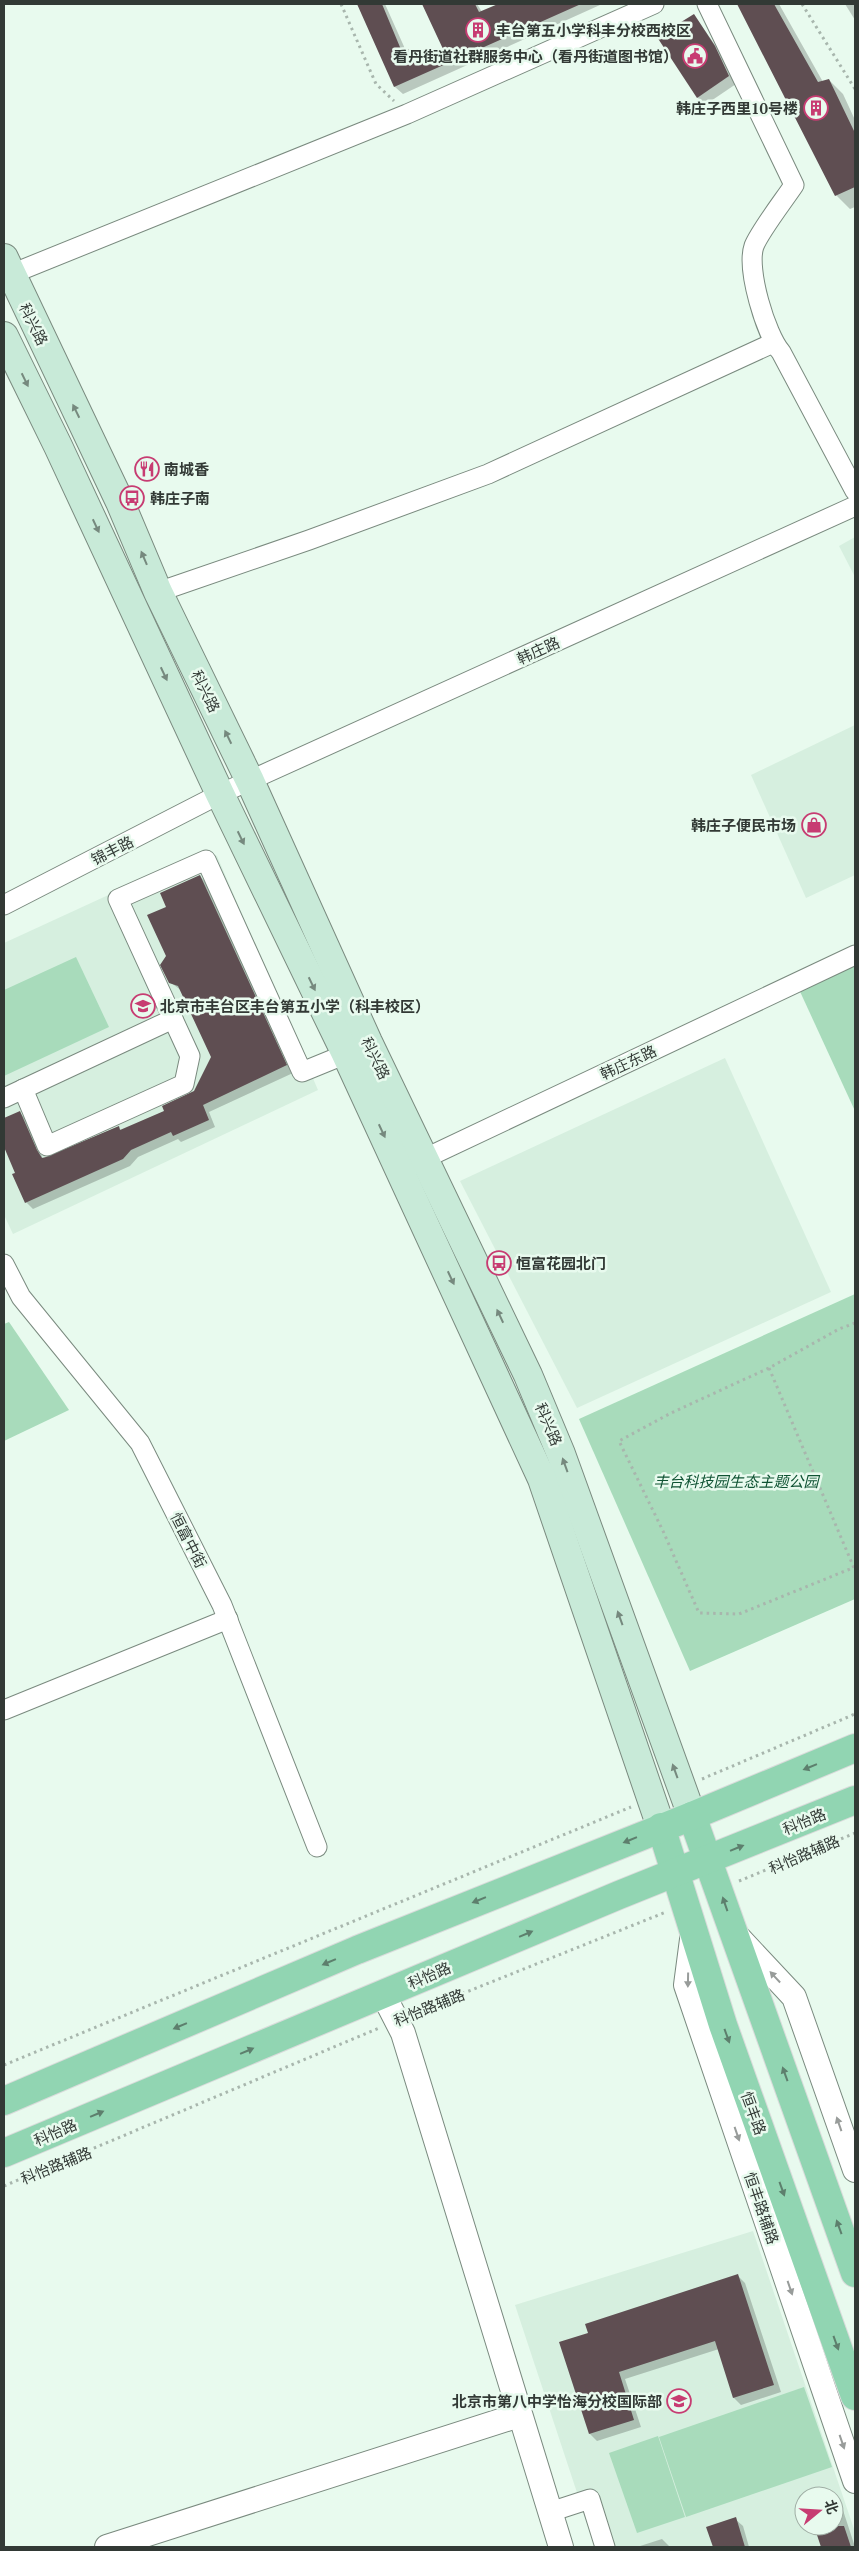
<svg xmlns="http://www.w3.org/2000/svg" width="859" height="2551" viewBox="0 0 859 2551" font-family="'PT Serif','Noto Sans SC',serif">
<rect width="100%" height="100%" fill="#e8faee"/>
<g fill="#d6efdf" fill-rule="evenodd">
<polygon points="855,537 855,577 839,546"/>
<polygon points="855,725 855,875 806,898 751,775"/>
<polygon points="204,851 217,856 318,1090 13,1234 4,1215 4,943"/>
<polygon points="725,1058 831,1292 577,1408 460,1181"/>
<path d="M753,2231L855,2532V2547H595L515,2305ZM804,2496H834V2526H804Z"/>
</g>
<g fill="#a8dbbb">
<polygon points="76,957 109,1027 4,1076 4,990"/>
<polygon points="855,959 855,1111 797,985"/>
<polygon points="855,1294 855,1599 690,1671 579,1419"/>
<polygon points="9,1322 69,1410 4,1441 4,1324"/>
<polygon points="804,2387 832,2467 686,2517 659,2437"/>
<polygon points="658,2436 685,2517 637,2533 609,2453"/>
</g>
<g fill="#0003">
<polygon points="359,4 385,4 406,51 409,50 418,62 445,50 423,4 477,4 482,12 501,4 600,5 403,94 395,87"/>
<polygon points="738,4 779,4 823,82 829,80 843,94 855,120 855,207 850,209 836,195"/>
<polygon points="845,4 855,4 855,20"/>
<polygon points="694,15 722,55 736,84 705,105 698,98 659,38"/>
<polygon points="200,876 207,884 293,1073 209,1112 215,1127 181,1142 178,1139 138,1157 130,1166 33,1209 26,1202 17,1173 4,1144 4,1120 20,1113 27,1120 43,1159 118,1127 122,1131 165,1111 195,1092 213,1057 182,991 170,982 168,907"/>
<polygon points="738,2276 745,2283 781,2392 741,2405 734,2398 719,2349 625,2379 641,2427 597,2441 590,2434 590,2334"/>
<polygon points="833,2494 840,2501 855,2547 822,2547 815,2526 834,2526 834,2496 826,2496"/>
<polygon points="735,2519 743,2526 749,2547 714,2547 708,2527"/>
<polygon points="662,2539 670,2547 637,2547"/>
</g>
<g fill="#5f4e52">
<polygon points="357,4 382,4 402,52 409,49 415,62 443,49 422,4 475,4 479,12 498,4 581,4 394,87"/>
<polygon points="737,4 774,4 818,82 829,79 855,133 855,187 835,196"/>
<polygon points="694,14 715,46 729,76 697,98 657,37"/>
<polygon points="200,875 287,1065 203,1105 209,1120 173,1136 171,1132 131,1150 123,1159 25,1203 12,1174 15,1173 4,1147 4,1118 20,1111 37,1150 42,1158 46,1157 119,1126 120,1130 164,1111 162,1106 194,1091 211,1057 178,986 169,983 160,965 166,956 147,915 166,907 160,893"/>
<polygon points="738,2274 774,2385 733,2398 715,2341 619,2372 634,2420 589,2434 559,2342 588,2333 585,2324"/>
<polygon points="736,2517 745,2547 713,2547 706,2527"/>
<polygon points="814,2526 844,2526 851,2547 821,2547"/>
</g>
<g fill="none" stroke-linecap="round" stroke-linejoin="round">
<g stroke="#7a8a7f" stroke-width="21">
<g id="minor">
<path d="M707,4L794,185C784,200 760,231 754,246C746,269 766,335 781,352L855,491"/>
<polyline points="4,277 407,114 654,4"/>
<polyline points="158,592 309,540 488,474 773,343"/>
<polyline points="4,905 220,794 855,506"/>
<polyline points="23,1089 47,1146 184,1084 190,1056 173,1019"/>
<polyline points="4,1098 173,1019 118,899 206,860 302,1072 346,1054"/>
<polyline points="413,1164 855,955"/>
<polyline points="4,1264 21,1297 140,1443 222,1605 317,1847"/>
<polyline points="4,1710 228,1619"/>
<polyline points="550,2512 590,2499 605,2547"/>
</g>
</g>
<g stroke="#7a8a7f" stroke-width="26">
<g id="tertiary">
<polyline points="693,1932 686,1985 855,2481"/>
<polyline points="736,1935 794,1997 855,2170"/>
<polyline points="383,1994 403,2033 561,2547"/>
<polyline points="107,2547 519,2415"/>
</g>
</g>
<g stroke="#7a8a7f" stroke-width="30">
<g id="secondary">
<polyline points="4,258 120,502 158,592 250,781 368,1042 528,1375 561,1454 692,1816"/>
<polyline points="4,336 58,446 220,794 345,1052 542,1479 661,1827"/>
</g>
</g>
<g stroke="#dadbdb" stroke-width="30">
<g id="primary">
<polyline points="692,1816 855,2273"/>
<polyline points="661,1827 723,2025 855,2396"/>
<polyline points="4,2101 357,1950 692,1816 855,1748"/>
<polyline points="4,2153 619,1895 855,1800"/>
</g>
</g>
<g stroke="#a8b6ad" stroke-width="3" stroke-dasharray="2.5 4" stroke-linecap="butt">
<polyline points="341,4 376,84 394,101"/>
<polyline points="802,4 855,89"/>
<polyline points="855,1323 839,1329 769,1368 671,1413 619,1441 663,1531 699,1613 739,1614 855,1567"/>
<polyline points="769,1368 854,1568"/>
<polyline points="702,1779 855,1714"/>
<polyline points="739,1881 855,1833"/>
<polyline points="414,2013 666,1912"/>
<polyline points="4,2065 631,1807"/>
<polyline points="4,2186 379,2028"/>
</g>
<use href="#minor" stroke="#fff" stroke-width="19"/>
<use href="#tertiary" stroke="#fff" stroke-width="24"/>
<use href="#secondary" stroke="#c8ead8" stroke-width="28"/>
<use href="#primary" stroke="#91d5b2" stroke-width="28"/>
</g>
<defs><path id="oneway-solid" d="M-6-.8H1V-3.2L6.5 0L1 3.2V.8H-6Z" transform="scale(1.25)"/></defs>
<g fill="#76897e">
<use href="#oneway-solid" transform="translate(25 380) rotate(64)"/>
<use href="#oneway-solid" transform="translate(76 411) rotate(-116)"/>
<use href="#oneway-solid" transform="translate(96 526) rotate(65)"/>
<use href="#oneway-solid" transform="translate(144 558) rotate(-113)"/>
<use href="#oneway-solid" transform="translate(164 674) rotate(65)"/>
<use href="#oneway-solid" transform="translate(228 737) rotate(-116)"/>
<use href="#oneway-solid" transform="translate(241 838) rotate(64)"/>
<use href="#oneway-solid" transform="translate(312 984) rotate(64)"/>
<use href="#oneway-solid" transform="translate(382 1131) rotate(65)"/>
<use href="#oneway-solid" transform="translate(451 1278) rotate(65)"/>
<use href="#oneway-solid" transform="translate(500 1316) rotate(-115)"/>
<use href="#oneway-solid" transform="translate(565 1465) rotate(-110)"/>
<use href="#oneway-solid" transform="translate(620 1618) rotate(-110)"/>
<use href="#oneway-solid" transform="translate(675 1771) rotate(-110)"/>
</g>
<g fill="#5d7f6d">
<use href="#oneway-solid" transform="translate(810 1767) rotate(158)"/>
<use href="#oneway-solid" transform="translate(630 1840) rotate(158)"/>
<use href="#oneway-solid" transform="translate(737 1848) rotate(-22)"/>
<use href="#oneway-solid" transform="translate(479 1900) rotate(158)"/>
<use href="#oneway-solid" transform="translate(725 1904) rotate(-109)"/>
<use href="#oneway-solid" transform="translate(526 1934) rotate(-23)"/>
<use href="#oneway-solid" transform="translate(329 1962) rotate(157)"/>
<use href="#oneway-solid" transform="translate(180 2026) rotate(157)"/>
<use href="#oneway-solid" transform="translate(727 2036) rotate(70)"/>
<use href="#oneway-solid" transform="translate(247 2051) rotate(-23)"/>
<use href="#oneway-solid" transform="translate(785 2074) rotate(-110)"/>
<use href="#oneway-solid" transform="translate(97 2114) rotate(-23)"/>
<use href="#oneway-solid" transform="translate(782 2189) rotate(70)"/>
<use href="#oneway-solid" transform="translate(839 2227) rotate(-110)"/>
<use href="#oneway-solid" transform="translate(836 2343) rotate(70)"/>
</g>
<g fill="#989c9a">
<use href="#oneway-solid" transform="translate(775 1977) rotate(-133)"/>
<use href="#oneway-solid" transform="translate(688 1980) rotate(91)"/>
<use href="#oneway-solid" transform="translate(839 2124) rotate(-109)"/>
<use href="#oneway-solid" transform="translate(737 2134) rotate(71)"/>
<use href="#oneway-solid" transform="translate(790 2288) rotate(71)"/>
<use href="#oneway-solid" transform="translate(842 2442) rotate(71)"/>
</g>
<defs>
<g id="building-ring" transform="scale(1.25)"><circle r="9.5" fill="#e8faee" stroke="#c73c72" stroke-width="1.5"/><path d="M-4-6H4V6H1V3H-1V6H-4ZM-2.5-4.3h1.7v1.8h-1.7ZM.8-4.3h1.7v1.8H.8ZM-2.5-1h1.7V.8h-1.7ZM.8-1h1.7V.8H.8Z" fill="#c73c72"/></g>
<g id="civic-ring" transform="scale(1.25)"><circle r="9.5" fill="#e8faee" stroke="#c73c72" stroke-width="1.5"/><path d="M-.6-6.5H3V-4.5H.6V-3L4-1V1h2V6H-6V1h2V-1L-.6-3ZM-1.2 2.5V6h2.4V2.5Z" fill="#c73c72"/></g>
<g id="restaurant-ring" transform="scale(1.25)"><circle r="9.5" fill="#e8faee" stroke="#c73c72" stroke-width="1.5"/><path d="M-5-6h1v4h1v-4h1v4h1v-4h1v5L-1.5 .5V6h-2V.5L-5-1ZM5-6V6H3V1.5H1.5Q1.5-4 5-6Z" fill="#c73c72"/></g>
<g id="bus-ring" transform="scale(1.25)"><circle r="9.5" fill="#e8faee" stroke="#c73c72" stroke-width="1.5"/><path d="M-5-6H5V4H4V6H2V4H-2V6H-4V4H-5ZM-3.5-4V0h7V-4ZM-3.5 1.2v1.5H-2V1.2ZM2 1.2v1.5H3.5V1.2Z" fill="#c73c72"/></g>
<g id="shop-ring" transform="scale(1.25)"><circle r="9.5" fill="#e8faee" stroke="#c73c72" stroke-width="1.5"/><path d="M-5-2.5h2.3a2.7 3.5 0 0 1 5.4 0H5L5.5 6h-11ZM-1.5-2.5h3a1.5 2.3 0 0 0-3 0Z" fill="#c73c72"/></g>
<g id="school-ring" transform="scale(1.25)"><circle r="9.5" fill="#e8faee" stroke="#c73c72" stroke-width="1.5"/><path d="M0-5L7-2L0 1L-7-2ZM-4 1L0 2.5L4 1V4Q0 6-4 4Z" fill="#c73c72"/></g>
</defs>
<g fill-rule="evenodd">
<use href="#building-ring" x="478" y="30"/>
<use href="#civic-ring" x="695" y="56"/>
<use href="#building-ring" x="816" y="108"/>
<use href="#restaurant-ring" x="147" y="469"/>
<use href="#bus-ring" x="132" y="498"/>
<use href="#shop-ring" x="814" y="825"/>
<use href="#school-ring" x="143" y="1006"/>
<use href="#bus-ring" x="499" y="1263"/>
<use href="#school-ring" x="679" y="2401"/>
</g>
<g text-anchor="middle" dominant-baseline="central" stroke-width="5" stroke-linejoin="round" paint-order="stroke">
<g font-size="15" font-weight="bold" fill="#323935" stroke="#e8faee" text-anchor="start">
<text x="496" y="30">丰台第五小学科丰分校西校区</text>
<text x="678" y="56" text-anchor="end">看丹街道社群服务中心（看丹街道图书馆）</text>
<text x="798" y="108" text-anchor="end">韩庄子西里10号楼</text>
<text x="164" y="469">南城香</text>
<text x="150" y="498">韩庄子南</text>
<text x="796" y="825" text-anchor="end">韩庄子便民市场</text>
<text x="160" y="1006">北京市丰台区丰台第五小学（科丰校区）</text>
<text x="516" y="1263">恒富花园北门</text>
<text x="662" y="2401" text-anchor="end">北京市第八中学怡海分校国际部</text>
</g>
<g font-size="15" fill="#323935" stroke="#e8faee">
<text transform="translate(34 324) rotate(64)">科兴路</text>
<text transform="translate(538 650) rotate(-24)">韩庄路</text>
<text transform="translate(206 691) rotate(64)">科兴路</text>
<text transform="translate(112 850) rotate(-27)">锦丰路</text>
<text transform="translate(376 1058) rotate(64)">科兴路</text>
<text transform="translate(628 1062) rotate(-25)">韩庄东路</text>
<text transform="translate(549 1424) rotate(67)">科兴路</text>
<text transform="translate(189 1540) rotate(63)">恒富中街</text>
<text transform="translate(804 1821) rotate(-22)">科怡路</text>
<text transform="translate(804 1854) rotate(-23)">科怡路辅路</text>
<text transform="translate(429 1975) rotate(-23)">科怡路</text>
<text transform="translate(429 2007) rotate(-22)">科怡路辅路</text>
<text transform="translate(754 2113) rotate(70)">恒丰路</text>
<text transform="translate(55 2132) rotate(-23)">科怡路</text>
<text transform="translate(56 2165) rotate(-22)">科怡路辅路</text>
<text transform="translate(762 2208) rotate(71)">恒丰路辅路</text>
</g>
<g font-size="15" font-style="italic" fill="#0f5333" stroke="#e8faee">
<text x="736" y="1481">丰台科技园生态主题公园</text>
</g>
</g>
<rect width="859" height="2551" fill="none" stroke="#323935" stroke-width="10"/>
<g transform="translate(819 2511) rotate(72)"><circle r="24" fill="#e8faee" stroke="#9fada4"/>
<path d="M0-4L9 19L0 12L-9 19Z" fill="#c73c72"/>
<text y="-8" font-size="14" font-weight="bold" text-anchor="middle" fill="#323935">北</text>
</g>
</svg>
